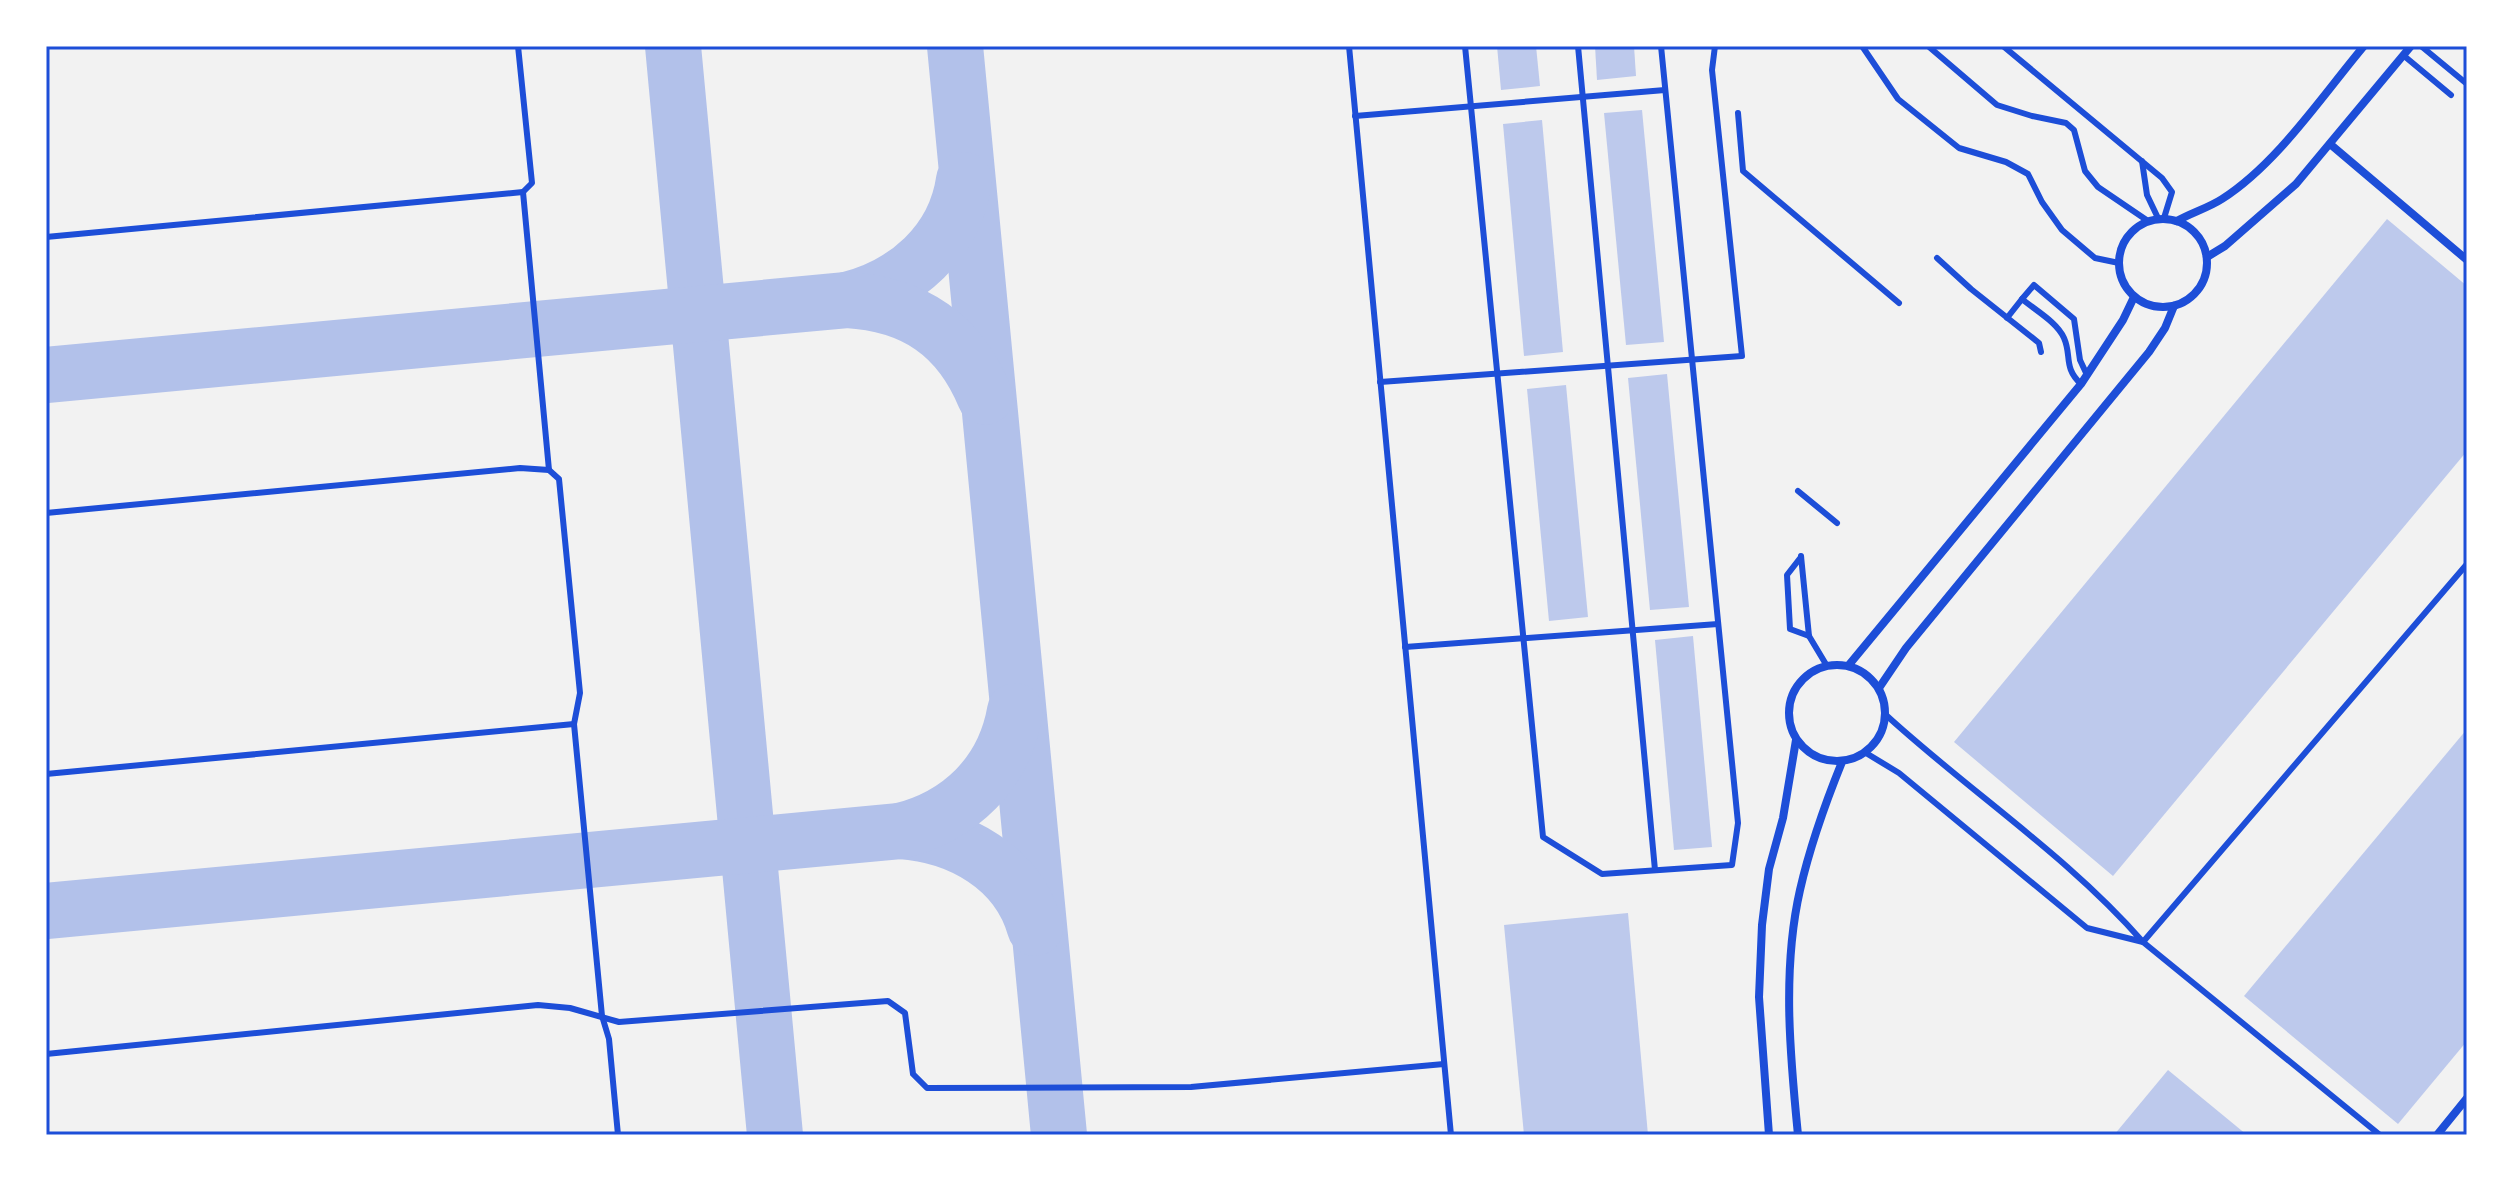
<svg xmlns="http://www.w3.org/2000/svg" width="2513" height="1181" viewBox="0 0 2513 1181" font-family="Jost,sans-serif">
<rect width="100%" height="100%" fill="#f2f2f2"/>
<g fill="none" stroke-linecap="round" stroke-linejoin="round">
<g stroke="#b2c1ea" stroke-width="56">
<polyline points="673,46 775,1135"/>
<polyline points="955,46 1059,1135"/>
<path d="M847,300C906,285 955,243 964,180"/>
<path d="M46,375L847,300C914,304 959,334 985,397"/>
<path d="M900,831C959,835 1018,867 1035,928"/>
<path d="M46,911L900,831C960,816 1004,774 1015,711"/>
</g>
</g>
<g fill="#bdc9ec">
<polygon points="1497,46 1536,46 1540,86 1501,90"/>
<polygon points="1595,46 1634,46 1636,76 1597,80"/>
<polygon points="1642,110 1664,342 1626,345 1604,113"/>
<polygon points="1542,120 1563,352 1524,356 1503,124"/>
<polygon points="2387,219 2467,286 2467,451 2113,876 1954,742"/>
<polygon points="1667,374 1689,607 1650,610 1628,378"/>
<polygon points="1566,385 1588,617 1549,621 1527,389"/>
<polygon points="1693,636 1712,847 1674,850 1655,640"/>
<polygon points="2467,729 2467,1041 2398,1124 2244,996"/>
<polygon points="1628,913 1648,1135 1524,1135 1504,925"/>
<polygon points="2168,1070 2247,1135 2114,1135"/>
</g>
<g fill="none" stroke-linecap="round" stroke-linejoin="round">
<g stroke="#1d4ed8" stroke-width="6">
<polyline points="1349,46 1451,1135"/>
<polyline points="1465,46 1543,837 1602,874 1732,865 1738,823 1661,46"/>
<polyline points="1578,46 1655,870"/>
<polyline points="1862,46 1898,99 1959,148 2006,162 2028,174 2042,202 2062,230 2095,258 2119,263"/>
<polyline points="1928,46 1997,105 2032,116 2066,123 2074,130 2085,171 2098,187 2148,221"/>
<polyline points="2003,46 2162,178 2172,192 2164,218"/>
<polyline points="2421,46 2467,84"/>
<polyline points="2403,55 2451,95"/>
<polyline points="1738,113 1743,171 1899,303"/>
<polyline points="1355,116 1665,90"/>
<polyline points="2142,161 2147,195 2158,218"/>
<polyline points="523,192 549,470"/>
<polyline points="46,237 523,192 532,183 518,46"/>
<polyline points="1937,258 1971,289 2039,343 2041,352"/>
<polyline points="2022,299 2034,285 2074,319 2080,360 2087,375"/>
<path d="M2007,318L2022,299C2035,310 2057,322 2064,338C2072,356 2063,367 2081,384"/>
<polyline points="1380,382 1742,356 1712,70 1715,46"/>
<polyline points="1798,491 1837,523"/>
<polyline points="46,513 520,468 549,470 559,479 580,693 574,724 46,774"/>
<polyline points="1801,556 1809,636 1827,666"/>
<polyline points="1801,557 1787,575 1790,629 1809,636"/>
<polyline points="1405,647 1718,624"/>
<polyline points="574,724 602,1016 609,1039 618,1135"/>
<path d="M1866,753L1899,773L2087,928L2143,942C2068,856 1970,792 1886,715"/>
<polyline points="46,1054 538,1005 570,1008 619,1022 888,1001 905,1013 913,1074 927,1088 1191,1087 1444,1064"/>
<polyline points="2380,1135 2143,942 2467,564"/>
</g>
<g stroke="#1d4ed8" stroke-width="8">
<polyline points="2330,144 2467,260"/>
<circle cx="2163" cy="263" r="44"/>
<path d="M2177,221C2191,213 2208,208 2222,199C2277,164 2322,96 2364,46"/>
<polyline points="2207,257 2225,246 2296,184 2411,46"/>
<circle cx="1837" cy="713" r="48"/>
<polyline points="1848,666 2081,384 2123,320 2134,297"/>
<polyline points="1879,688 1906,648 2149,352 2165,328 2174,306"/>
<polyline points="1769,1135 1759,997 1762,925 1769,869 1783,818 1796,740"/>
<path d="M1798,1135C1790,1055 1782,969 1800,890C1810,846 1825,804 1842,762"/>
<polyline points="2437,1135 2467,1098"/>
</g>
</g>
<rect width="2513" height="1181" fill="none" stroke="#ffffff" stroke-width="96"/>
<rect x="48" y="48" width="2417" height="1085" fill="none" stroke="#1d4ed8" stroke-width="3"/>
</svg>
